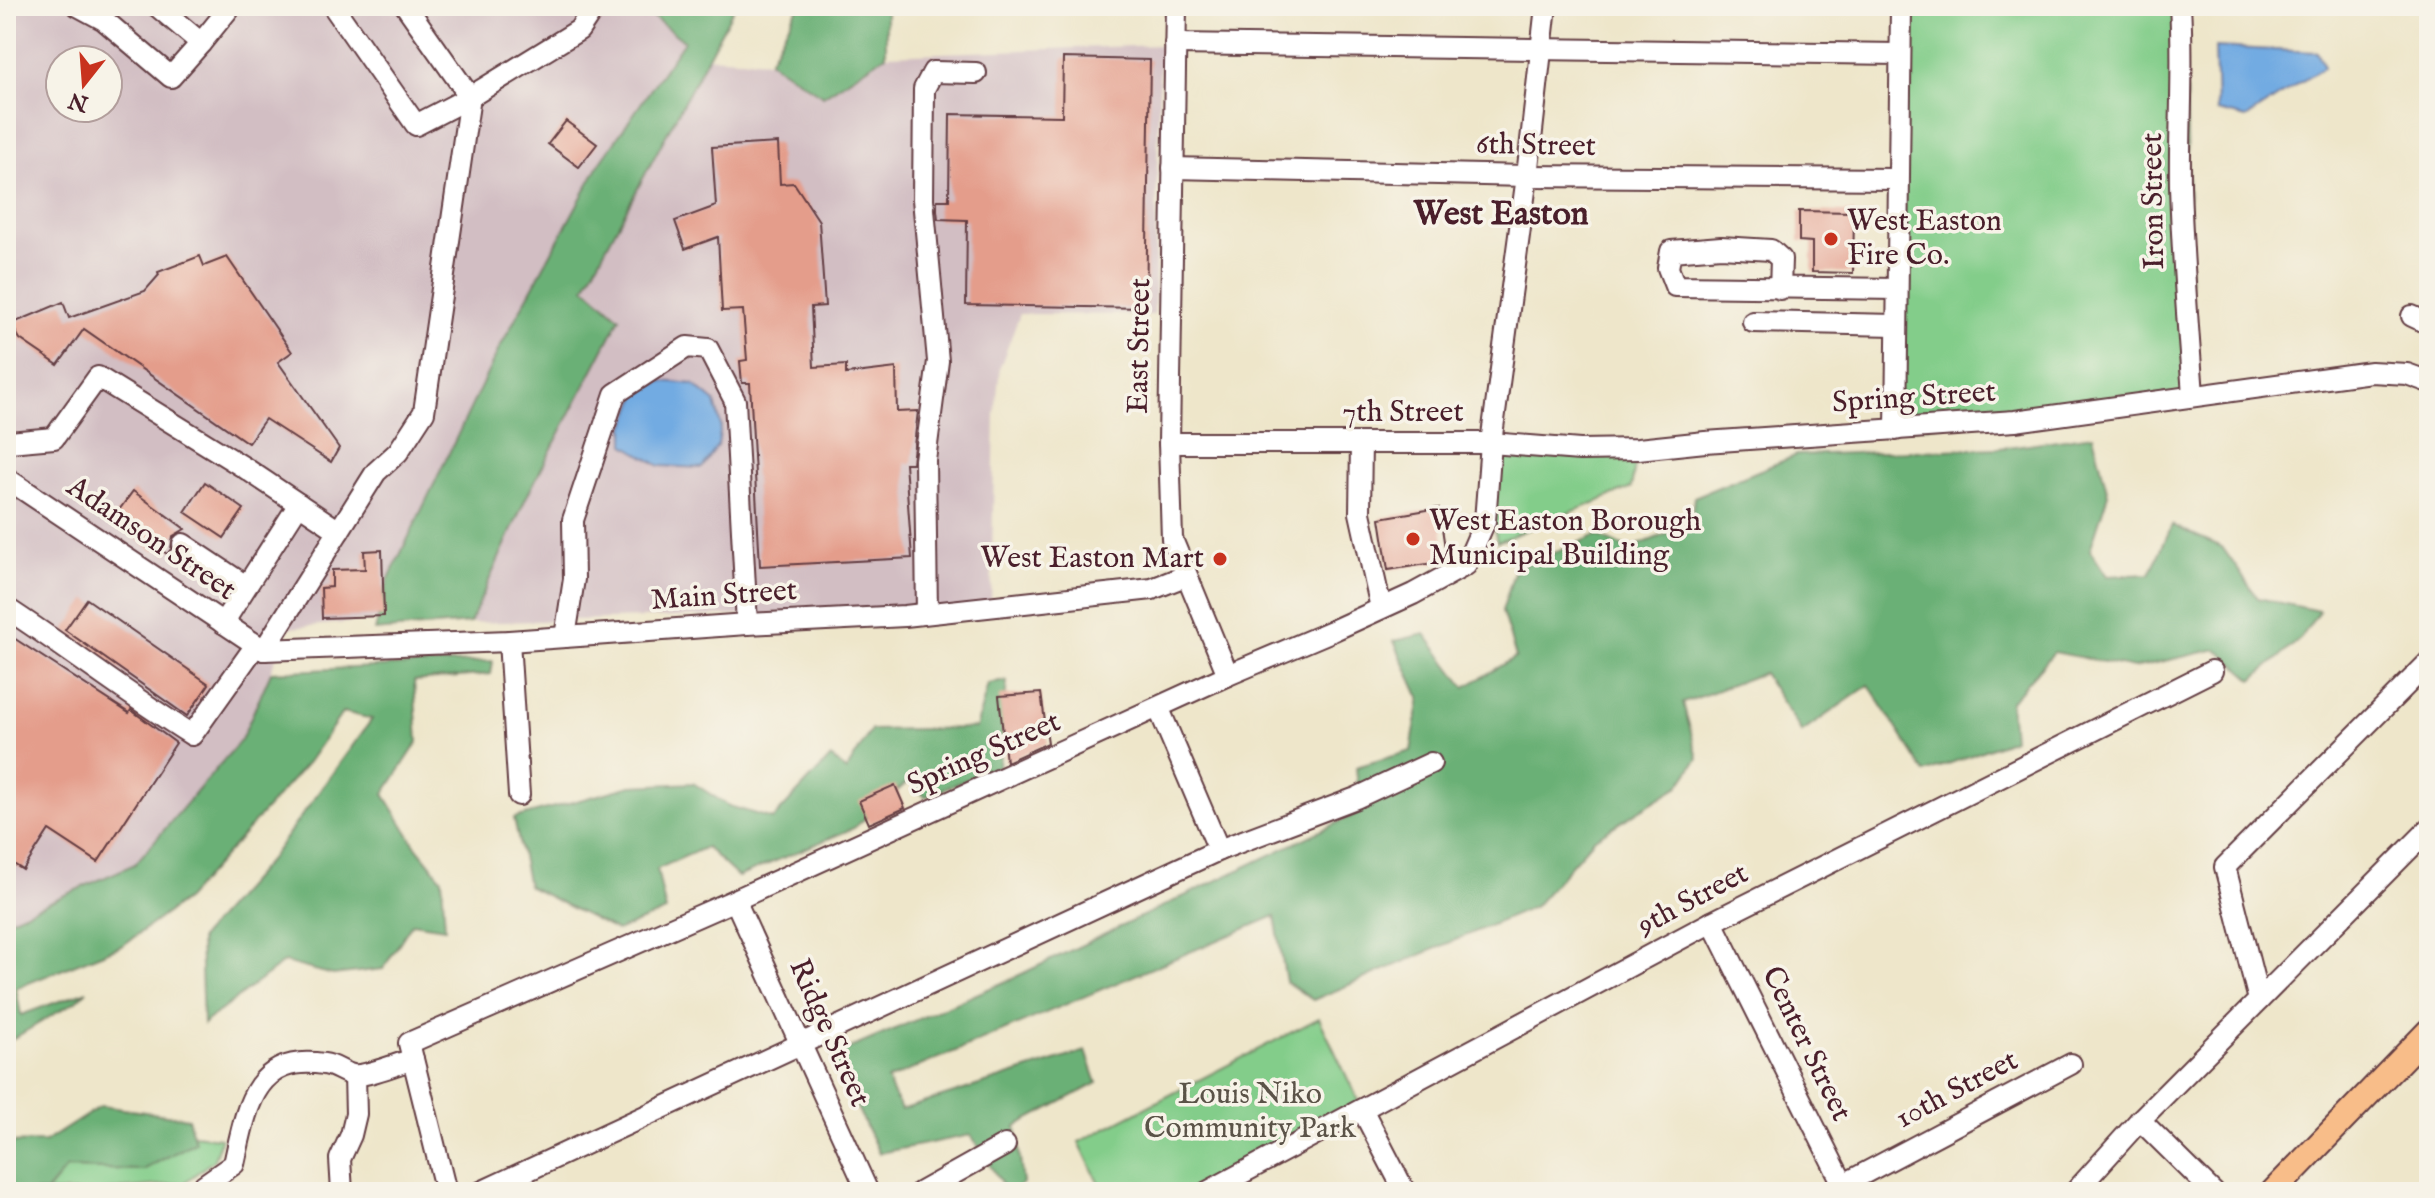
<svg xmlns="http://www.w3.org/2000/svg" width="2435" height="1198" viewBox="0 0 2435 1198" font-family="'IM FELL English',serif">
<rect width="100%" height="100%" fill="#f7f3e8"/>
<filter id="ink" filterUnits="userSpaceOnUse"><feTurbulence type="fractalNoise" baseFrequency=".0125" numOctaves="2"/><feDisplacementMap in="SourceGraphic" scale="16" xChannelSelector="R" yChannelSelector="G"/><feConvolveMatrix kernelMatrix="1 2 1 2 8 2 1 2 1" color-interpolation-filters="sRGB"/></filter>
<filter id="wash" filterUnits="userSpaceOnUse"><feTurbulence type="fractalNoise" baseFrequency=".006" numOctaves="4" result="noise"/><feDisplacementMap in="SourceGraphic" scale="32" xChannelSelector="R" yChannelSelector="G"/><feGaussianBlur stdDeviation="1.8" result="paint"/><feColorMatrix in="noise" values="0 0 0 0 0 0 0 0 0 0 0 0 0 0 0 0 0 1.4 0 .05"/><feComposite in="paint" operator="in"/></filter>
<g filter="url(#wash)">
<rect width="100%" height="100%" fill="#eee6ca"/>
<g fill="#d2bec3" fill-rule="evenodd">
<path d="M6,6H664L654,17L684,40L600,163L499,349L388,580L378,620L289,628L241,739L135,864L6,921ZM60,60H108V108H60Z"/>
<polygon points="1160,45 1154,315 1020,314 1000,367 995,414 991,608 470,623 526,498 585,288 708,57 769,61 823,96 886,55"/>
</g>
<g fill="#83cd8a" stroke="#66765a" stroke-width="2">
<polygon points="1901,6 2184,6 2193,395 1896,430"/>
<polygon points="1491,443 1638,449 1631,488 1497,542 1487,492"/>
<polygon points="1319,1018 1363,1111 1207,1192 1103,1192 1079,1142"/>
<polygon points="193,1135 221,1138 214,1160 184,1183 83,1192 46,1192 66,1168 143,1170 194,1142"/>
</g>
<g fill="#6ab076" stroke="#5a6850" stroke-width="2">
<polygon points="664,6 735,6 585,287 620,318 526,498 470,623 375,631 388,580 499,349 600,163 684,41 653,17"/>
<polygon points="799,6 886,6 886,55 823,96 769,61"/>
<polygon points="2093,435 2108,494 2090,550 2107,576 2150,574 2172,525 2222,547 2258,598 2319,611 2301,638 2253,680 2217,649 2134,668 2054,652 2010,702 2013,739 1925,773 1869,685 1802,732 1763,673 1683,703 1698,758 1679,786 1595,838 1534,907 1313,1000 1286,982 1275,916 887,1080 901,1110 1086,1051 1097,1083 1016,1126 1023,1183 1012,1192 1007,1192 971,1135 879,1153 832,1056 1009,980 1360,812 1356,767 1411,751 1420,698 1394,641 1425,634 1465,687 1516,657 1502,611 1515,569 1597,535 1629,549 1691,524 1694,497 1797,455 2000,448"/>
<polygon points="493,661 491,674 414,681 418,742 384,794 417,848 442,879 445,928 412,923 383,969 333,975 284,962 203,1024 200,938 270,859 372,719 343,712 308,762 186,899 123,945 16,988 21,1015 87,991 76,1001 6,1043 6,921 135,864 241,740 271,672"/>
<polygon points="1007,681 999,766 925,797 910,780 854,828 738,877 706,847 657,869 666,911 617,931 528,886 514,818 631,786 693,783 729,806 773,819 831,757 846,771 871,730 976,728 988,684"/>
<polygon points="101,1106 188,1118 195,1142 143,1170 66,1168 46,1192 6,1192 6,1143 45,1142"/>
</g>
<g fill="#72abe2" stroke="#5e6586" stroke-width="2">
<polygon points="2215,47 2317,52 2324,67 2246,118 2217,111"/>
<polygon points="662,381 693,384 715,402 721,426 718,445 702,468 660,466 625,445 625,427 638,393"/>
</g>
<g id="blocks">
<g fill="#e49d8b">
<polygon points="1063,58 1150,60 1146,308 966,305 967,220 938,219 937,210 937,200 949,200 950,114 1062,116"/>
<polygon points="566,121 597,144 579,167 548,144"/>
<polygon points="778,143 780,184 794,183 819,221 825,306 811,307 814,367 846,365 846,374 896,368 897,412 918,411 912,463 905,463 912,558 760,566 750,383 742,383 740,361 747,360 743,310 722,311 718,237 685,249 675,221 716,206 712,147"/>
<polygon points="1799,211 1854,212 1853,273 1812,272 1812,242 1799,241"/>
<polygon points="200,256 204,266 227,257 292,352 278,362 339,448 331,462 265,419 248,443 84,329 58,365 20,339 11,324 63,302 69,318 145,291 159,275 158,272"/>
<polygon points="205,482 244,509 224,538 185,512"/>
<polygon points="133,491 185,529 173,536 171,549 167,554 157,547 154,551 111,521"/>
<polygon points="1439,508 1447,561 1388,570 1380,518"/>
<polygon points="382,550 384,616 322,618 321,588 332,587 332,570 365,569 364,551"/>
<polygon points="87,599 209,684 187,716 65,630"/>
<polygon points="6,633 129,713 131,710 176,743 98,862 49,830 23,870 6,859"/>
<polygon points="1041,693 1048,743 1006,762 999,696"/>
<polygon points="895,785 905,808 869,824 859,801"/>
</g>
</g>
</g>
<g filter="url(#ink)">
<use href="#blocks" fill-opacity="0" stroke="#633d43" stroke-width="2"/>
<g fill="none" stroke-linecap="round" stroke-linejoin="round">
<g stroke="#633d43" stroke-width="24">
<g id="minor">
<polyline points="78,6 104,20 171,77 201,43 157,6"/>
<polyline points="333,6 416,125 470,97 579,30 595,6"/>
<polyline points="1176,6 1169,443 1172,539 1228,675"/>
<path d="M2180,6C2184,66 2179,125 2180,185C2182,255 2188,325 2193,395"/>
<polyline points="201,43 231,6"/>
<polyline points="1175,44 1900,54"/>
<polyline points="1173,168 1527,176 1898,179"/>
<polyline points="1780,289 1781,259 1771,250 1721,247 1671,251 1668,268 1675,286 1897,289"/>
<polyline points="2412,316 2429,324"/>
<polyline points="1753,322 1896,325"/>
<polyline points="1896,430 1901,6"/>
<polyline points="1169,443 1491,443 1580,450 1638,449 1705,442 2015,421 2371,372 2407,374 2429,382"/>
<polyline points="1361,443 1360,513 1381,608"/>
<polyline points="6,446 9,442 54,438 98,377 245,468 339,531"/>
<polyline points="6,478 264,650"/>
<polyline points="183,544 246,586"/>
<path d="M6,608C69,649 128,695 192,735L256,645"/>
<polyline points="927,613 925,460 938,361 923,199 924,89 933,72 976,73"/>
<polyline points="223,623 299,504"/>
<polyline points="565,637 574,579 573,520 615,394 687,347 708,349 735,401 747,624"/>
<polyline points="509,641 519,795"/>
<polyline points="264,650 509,641 747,624 905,616 1152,589 1185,576"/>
<polyline points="264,650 376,472 398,452 424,412 470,97 406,6"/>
<polyline points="1159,709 1219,850"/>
<polyline points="735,900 868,1192"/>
<polyline points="1712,922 1847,1192"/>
<polyline points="2259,1000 2225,867 2429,662"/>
<polyline points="1363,1111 1405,1192"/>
<polyline points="2140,1120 2213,1192"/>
<path d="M203,1192L204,1185L234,1164C246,1111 253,1053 324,1064C335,1065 343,1073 353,1075C365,1077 400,1063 413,1059"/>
<polyline points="342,1192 340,1159 351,1135 356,1114 355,1076"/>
<polyline points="446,1192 409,1043 735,900 1228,675 1332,631 1413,594 1466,565 1485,521 1491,443 1527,176 1546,6"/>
<polyline points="481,1192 1219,850 1356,798 1431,763"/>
<polyline points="921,1192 1005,1145"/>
<polyline points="1207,1192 1712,922 2212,671"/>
<polyline points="1829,1192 2071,1064"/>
<polyline points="2075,1192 2140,1120 2429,829"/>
</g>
</g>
<g stroke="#633d43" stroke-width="28">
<polyline id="major" points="2273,1192 2429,1031"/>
</g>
<use href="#minor" stroke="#fff" stroke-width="20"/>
<use href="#major" stroke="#f8bd89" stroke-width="24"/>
</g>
</g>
<g fill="#c8321e" stroke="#f7f3e8" stroke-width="3">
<circle cx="1831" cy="239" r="8"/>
<circle cx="1413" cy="539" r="8"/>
<circle cx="1220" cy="559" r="8"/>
</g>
<g text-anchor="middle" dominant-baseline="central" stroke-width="7" stroke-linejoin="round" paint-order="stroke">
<g font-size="30" fill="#4a1f2b" stroke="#f7f3e8">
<text transform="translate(1536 146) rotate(1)">6th Street</text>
<text transform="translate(2154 201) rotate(-91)">Iron Street</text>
<text transform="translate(1140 346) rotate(-89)">East Street</text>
<text transform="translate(1914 398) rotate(-4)">Spring Street</text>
<text x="1403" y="413">7th Street</text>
<text transform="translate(151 539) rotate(34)">Adamson Street</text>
<text transform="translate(724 596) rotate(-4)">Main Street</text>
<text transform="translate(984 754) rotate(-24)">Spring Street</text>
<text transform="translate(1693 900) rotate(-28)">9th Street</text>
<text transform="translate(829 1033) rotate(66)">Ridge Street</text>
<text transform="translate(1806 1044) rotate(64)">Center Street</text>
<text transform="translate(1957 1090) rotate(-28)">10th Street</text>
</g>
<g font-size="30" fill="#4a1f2b" stroke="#f7f3e8" text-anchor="start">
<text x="1847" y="222">West Easton<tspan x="1847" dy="34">Fire Co.</tspan></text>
<text x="1429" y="522">West Easton Borough<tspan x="1429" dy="34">Municipal Building</tspan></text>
<text x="1204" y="559" text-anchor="end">West Easton Mart</text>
</g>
<g font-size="30" fill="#5b5348" stroke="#f7f3e8">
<text x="1250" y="1095">Louis Niko<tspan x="1250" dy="34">Community Park</tspan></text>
</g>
<g font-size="34" font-weight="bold" fill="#4a1f2b" stroke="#f7f3e8">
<text x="1501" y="214">West Easton</text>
</g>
</g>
<rect width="2435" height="1198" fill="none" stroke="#f7f3e8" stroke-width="32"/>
<g transform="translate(84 84) rotate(197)"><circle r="38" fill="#f7f3e8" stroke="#b29e9c" stroke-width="2"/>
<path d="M0-6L14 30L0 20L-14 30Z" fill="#c8321e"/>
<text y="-12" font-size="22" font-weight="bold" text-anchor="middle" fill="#4a1f2b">N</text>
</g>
</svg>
